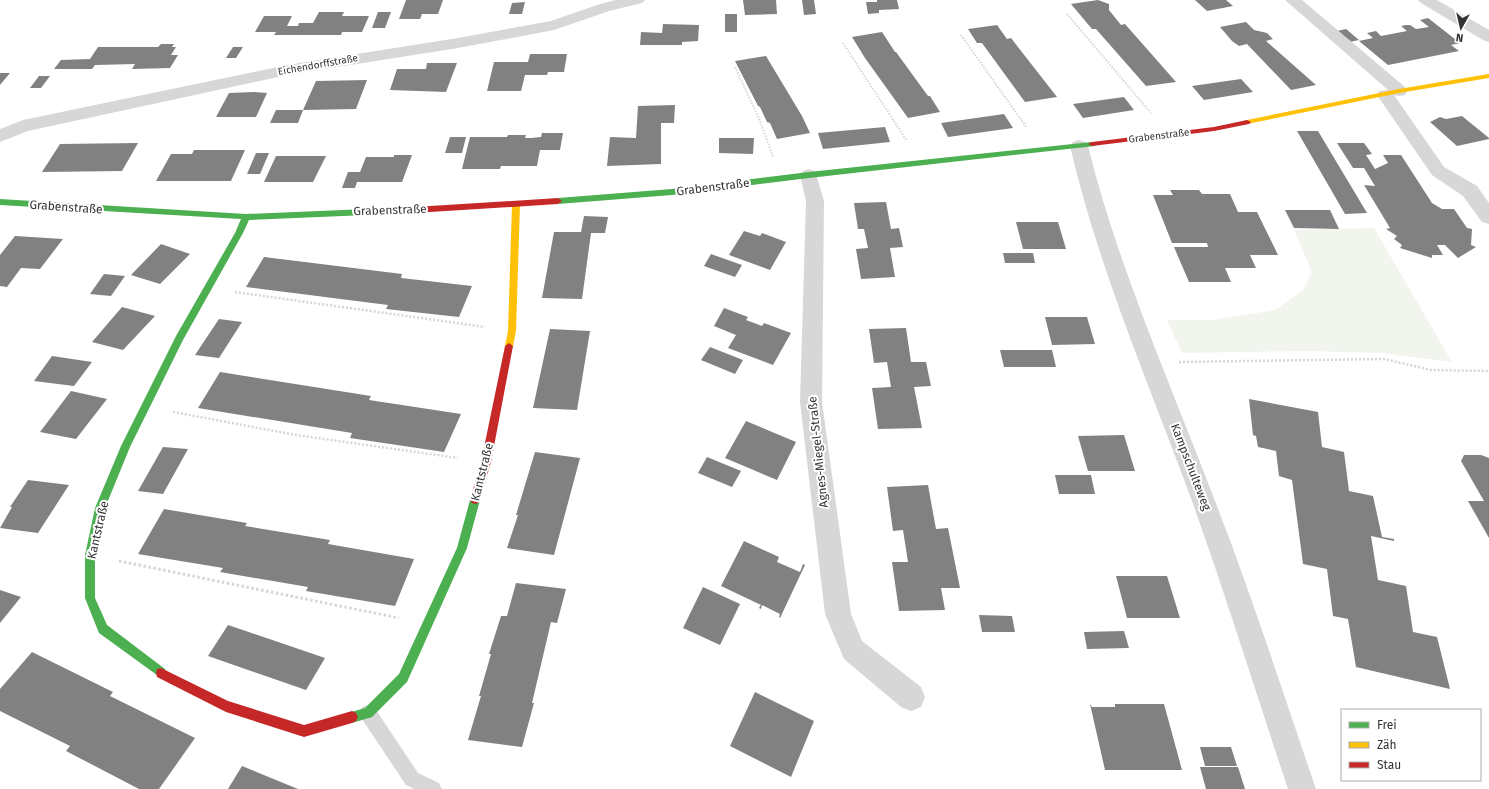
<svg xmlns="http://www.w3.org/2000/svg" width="1489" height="789" viewBox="0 0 1489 789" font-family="'Fira Sans',sans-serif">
<rect width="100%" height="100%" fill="#fff"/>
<polygon fill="#f1f5ed" points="1374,228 1452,362 1381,353 1307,351 1182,353 1167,320 1213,320 1275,310 1303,290 1312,272 1294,230"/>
<g fill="#818181">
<polygon points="406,0 443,0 438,14 422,14 420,19 399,19"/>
<polygon points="743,0 776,0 777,14 745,15"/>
<polygon points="802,0 814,0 816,14 804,15"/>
<polygon points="877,0 897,0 899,9 879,10 879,13 868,14 866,2 877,2"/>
<polygon points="1098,0 1109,4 1109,10 1121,25 1125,24 1176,82 1146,86 1096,29 1092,29 1071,4"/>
<polygon points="1195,0 1226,0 1233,6 1207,11"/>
<polygon points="525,2 522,14 509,14 512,3"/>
<polygon points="319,12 344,12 342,16 369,16 362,32 342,32 341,35 274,35 276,32 255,32 264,16 292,16 287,26 298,26 299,23 313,23"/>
<polygon points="378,12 391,12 385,28 372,28"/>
<rect x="725" y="14" width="12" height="18"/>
<polygon points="1428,18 1460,43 1451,45 1459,51 1388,65 1359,41 1373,38 1367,33 1376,31 1381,36 1407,31 1401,26 1406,25 1410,25 1416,29 1429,27 1420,20"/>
<polygon points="1246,22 1254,30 1267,33 1273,39 1266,41 1316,85 1291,90 1247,44 1239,46 1232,41 1220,27"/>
<polygon points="663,24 699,25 698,41 682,42 682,45 640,45 641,32 662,33"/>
<polygon points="997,25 1007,39 1011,38 1057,97 1025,102 982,43 977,43 968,29"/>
<polygon points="1346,29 1359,40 1350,42 1337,31"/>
<polygon points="882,32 895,52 896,52 928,96 930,96 940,112 908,118 865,58 852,37"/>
<polygon points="161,44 174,44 172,47 176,47 171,55 178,55 170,68 132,69 135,64 95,65 92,69 54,69 61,60 90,59 98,47 158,47"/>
<polygon points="233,47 243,47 236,58 226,58"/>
<polygon points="530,54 567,54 564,72 548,72 547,75 525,75 521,91 487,91 494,62 528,62"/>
<polygon points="766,56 802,116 810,133 777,139 770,123 767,122 760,107 758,106 735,61"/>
<polygon points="427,63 457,63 446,92 390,90 397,69 426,69"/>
<polygon points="0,73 10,73 0,85"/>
<polygon points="39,76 50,76 41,88 30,88"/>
<polygon points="1241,79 1253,92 1204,100 1192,86"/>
<polygon points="367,80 356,109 303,110 298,123 270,123 276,110 303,110 316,81"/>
<polygon points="254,92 267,93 256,117 216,117 229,93"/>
<polygon points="1124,97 1134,110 1083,118 1073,104"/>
<polygon points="675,105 674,123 661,123 661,164 607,166 610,137 636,138 638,106"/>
<polygon points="1004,114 1013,128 948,137 941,123"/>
<polygon points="1462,116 1489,138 1489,139 1457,146 1430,122 1440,117 1446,119"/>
<polygon points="885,127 890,142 823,149 818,133"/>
<polygon points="1297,131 1318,131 1367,213 1345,214"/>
<polygon points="542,133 563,133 560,150 540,150 537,166 501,166 500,169 462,169 470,137 507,137 508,135 526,135 525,138 531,138 541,137"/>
<polygon points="450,137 466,137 462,153 445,153"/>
<polygon points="719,138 754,138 753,154 719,153"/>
<polygon points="138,143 122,171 42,172 60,144"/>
<polygon points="1337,143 1364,143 1372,154 1366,155 1375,169 1388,163 1383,155 1401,155 1432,203 1442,209 1454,209 1467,228 1472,229 1471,245 1476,247 1458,258 1445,245 1437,245 1443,255 1432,255 1432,258 1400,248 1402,245 1394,239 1397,236 1386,229 1390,228 1364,185 1375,186 1364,168 1353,168"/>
<polygon points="194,150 245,150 231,181 156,181 171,154 192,154"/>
<polygon points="256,153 269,153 260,174 247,174"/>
<polygon points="394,155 412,155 402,182 357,182 355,188 342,188 348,172 360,172 366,157 394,157"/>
<polygon points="276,156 326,156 313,182 264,182"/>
<polygon points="1170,190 1199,190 1202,194 1230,194 1238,212 1257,212 1278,255 1250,255 1256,268 1225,268 1231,282 1189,282 1174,247 1208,247 1207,243 1172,243 1153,195 1173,195"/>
<polygon points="886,202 891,229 899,228 903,247 890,248 895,277 861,279 856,249 868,248 864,229 858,229 854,203"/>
<polygon points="1285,210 1330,210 1339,229 1294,228"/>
<polygon points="584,216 608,217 605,233 591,233 582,299 542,298 554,232 581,232"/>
<polygon points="1016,222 1058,222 1066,249 1023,249"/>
<polygon points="744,231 760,236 762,233 786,242 770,270 729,255"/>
<polygon points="15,236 63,239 40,269 21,268 7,287 0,286 0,255"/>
<polygon points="161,244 190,254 160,284 131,275"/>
<polygon points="1003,253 1033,253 1035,263 1005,263"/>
<polygon points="711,254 742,265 735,277 704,266"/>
<polygon points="264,257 402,274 401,278 472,286 459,317 386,309 388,305 246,287"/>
<polygon points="104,274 125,276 111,296 90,294"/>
<polygon points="122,307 155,316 123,350 92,342"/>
<polygon points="724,308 748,317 746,320 762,326 764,323 791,333 773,365 728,348 736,335 714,326"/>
<polygon points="1045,317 1087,317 1095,344 1052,345"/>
<polygon points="219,319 242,322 219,358 195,355"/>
<polygon points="906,328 911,362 926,362 931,386 914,387 922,428 878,429 872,388 891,387 887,362 874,363 869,329"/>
<polygon points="550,329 590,331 577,410 533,408"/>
<polygon points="710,347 743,360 735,374 701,360"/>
<polygon points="1000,350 1052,350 1056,367 1004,367"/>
<polygon points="52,356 92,362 74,386 34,381"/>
<polygon points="220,372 371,396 369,400 461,414 444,452 350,438 352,433 198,408"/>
<polygon points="71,391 107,399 76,439 40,432"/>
<polygon points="1249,399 1318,412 1322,447 1344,452 1349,491 1373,496 1382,537 1394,539 1394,541 1371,536 1378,580 1406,586 1413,632 1437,637 1450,689 1356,667 1348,619 1333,616 1327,569 1303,564 1292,480 1279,476 1276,451 1258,447 1256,436 1253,435"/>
<polygon points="746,421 796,442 777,480 725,458"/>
<polygon points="1124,435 1135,471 1088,471 1078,436"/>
<polygon points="163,447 188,449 163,494 138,491"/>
<polygon points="535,452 580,458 554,555 507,548 518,515 516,515"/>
<polygon points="1464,455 1481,455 1489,458 1489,538 1468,501 1484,501 1461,461"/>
<polygon points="707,457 741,471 732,487 698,473"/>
<polygon points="1055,475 1091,475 1095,494 1059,494"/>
<polygon points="28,480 69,485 38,533 0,528 12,507 10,507"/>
<polygon points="928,485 936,529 948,528 960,588 941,588 945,610 899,611 892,562 908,562 903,530 893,531 887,487"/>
<polygon points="164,509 247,523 245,526 330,540 328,544 414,559 395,606 306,591 308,587 220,572 223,568 138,554"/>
<polygon points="744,541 779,557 777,562 800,572 803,564 805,565 780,618 779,617 780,614 762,605 761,609 759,608 761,605 721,586"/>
<polygon points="1116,576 1167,576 1180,618 1127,618"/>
<polygon points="516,583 566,589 557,623 551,622 532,703 534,703 522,747 468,740 481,696 479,696 491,654 489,654 501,616 507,616"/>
<polygon points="703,587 740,604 720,645 683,628"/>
<polygon points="0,590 21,597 0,623"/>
<polygon points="979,615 1012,616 1015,632 982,632"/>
<polygon points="228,625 325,658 306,690 208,656"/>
<polygon points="1124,631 1129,648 1087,649 1084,632"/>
<polygon points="32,652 113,692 110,696 195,738 159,789 139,789 66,751 70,746 0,711 0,689"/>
<polygon points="755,692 814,721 791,777 730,746"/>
<polygon points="1090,704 1092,707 1115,707 1115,704 1164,704 1182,770 1105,770"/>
<polygon points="1200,747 1231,747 1237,766 1205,766"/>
<polygon points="242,766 298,789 228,789"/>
<polygon points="1200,767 1238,767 1245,789 1206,789"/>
</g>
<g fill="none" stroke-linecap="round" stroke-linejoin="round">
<g stroke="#d6d6d6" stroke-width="2" stroke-dasharray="1.5 1.5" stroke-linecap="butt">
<polyline points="1067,14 1151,113"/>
<polyline points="961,35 1027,128"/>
<polyline points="843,43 907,141"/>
<polyline points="735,67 760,121 773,157"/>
</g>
<g stroke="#d6d6d6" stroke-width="2.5" stroke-dasharray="2 2" stroke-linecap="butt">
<polyline points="235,292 485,327"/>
<polyline points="1179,362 1384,359 1431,370 1489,371"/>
<polyline points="173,412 296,435 458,458"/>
</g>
<polyline stroke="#d6d6d6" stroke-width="3" stroke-dasharray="2.5 2.5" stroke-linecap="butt" points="119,561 399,618"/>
<polygon fill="#d7d7d7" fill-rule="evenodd" points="368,705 374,707 418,773 439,783 442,789 414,789 406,785 362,719 360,713 362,707"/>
<g fill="#d7d7d7" fill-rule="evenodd">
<polygon points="616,0 645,0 642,3 609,11 554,30 458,48 287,75 28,131 0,142 0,129 23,120 287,65 458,38 551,21 600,4"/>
<polygon points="1285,0 1302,0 1405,87 1407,91 1405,95 1399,96 1394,95 1444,167 1477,186 1489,203 1489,224 1482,222 1463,196 1432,175 1377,95 1379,91 1388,90"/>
<polygon points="1418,0 1437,0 1489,30 1489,42 1483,40 1421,3"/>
<path d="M1079,140L1085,142L1088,146C1118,267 1171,385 1215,501C1252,596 1283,693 1316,789H1288C1256,693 1226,596 1192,501C1149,384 1098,267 1070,146L1073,142Z"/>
<polygon points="809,169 815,171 824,201 822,402 851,614 862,641 921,687 925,697 921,707 911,711 901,707 844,659 825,614 800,402 806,201 800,175 803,171"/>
</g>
<g fill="#4caf50" fill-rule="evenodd">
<polygon points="1092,142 1096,144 1095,146 809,178 672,195 558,204 554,201 558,198 672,189 809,172"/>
<polygon points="0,199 246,214 414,207 418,210 414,213 249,220 243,233 183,340 130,447 105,508 95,555 95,598 107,625 165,669 166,673 165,677 161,678 99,633 85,598 85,555 95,508 121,446 176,336 235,233 241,219 0,205"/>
<polygon points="475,496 478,497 480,500 467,548 407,682 372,717 352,723 348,721 346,717 348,713 365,708 399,674 457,548 470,500 472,497"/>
</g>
<g fill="#ffc107" fill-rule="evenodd">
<polygon points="1489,74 1489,78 1399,93 1247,124 1243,122 1247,120 1399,89"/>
<polygon points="516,202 520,205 516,331 513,346 509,349 505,346 508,331 512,205"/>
</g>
<g fill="#c62828" fill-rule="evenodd">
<polygon points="1247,120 1251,122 1249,124 1214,131 1092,146 1088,144 1092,142 1214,127"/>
<polygon points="558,198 562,201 558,204 414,213 410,210 414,207"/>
<polygon points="509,343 513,346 491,462 480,500 478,503 475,504 472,503 470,500 481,462 505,346"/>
<polygon points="161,668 228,701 304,725 352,711 356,713 358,717 356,721 352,723 304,737 226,712 157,677 156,673 157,669"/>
</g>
</g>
<g text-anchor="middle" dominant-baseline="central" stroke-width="4" stroke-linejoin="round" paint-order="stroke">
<g font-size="10" fill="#333" stroke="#fff">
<text transform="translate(318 65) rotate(-10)">Eichendorffstraße</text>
<text transform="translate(1159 136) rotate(-7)">Grabenstraße</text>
</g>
<g font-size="12" fill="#333" stroke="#fff">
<text transform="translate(713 187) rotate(-7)">Grabenstraße</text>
<text transform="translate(66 207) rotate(4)">Grabenstraße</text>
<text transform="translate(390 210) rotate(-2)">Grabenstraße</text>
<text transform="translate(818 452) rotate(-96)">Agnes-Miegel-Straße</text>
<text transform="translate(1191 467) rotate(69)">Kampschulteweg</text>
<text transform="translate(482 472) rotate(-76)">Kantstraße</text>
<text transform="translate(98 530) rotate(-77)">Kantstraße</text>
</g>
</g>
<rect x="1341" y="709" width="140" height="72" fill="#ffffff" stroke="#adadad"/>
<rect x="1349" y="722" width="20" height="6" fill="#4caf50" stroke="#adadad"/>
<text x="1377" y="729" font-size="12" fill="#333333">Frei</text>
<rect x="1349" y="742" width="20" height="6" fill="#ffc107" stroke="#adadad"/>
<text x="1377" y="749" font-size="12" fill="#333333">Zäh</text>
<rect x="1349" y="762" width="20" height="6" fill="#c62828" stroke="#adadad"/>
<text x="1377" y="769" font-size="12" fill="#333333">Stau</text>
<g transform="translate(1461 28) rotate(188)" stroke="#ffffff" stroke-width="3" paint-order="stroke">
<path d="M0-3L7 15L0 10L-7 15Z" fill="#333333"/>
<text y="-6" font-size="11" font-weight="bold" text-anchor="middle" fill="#333333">N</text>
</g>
</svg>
